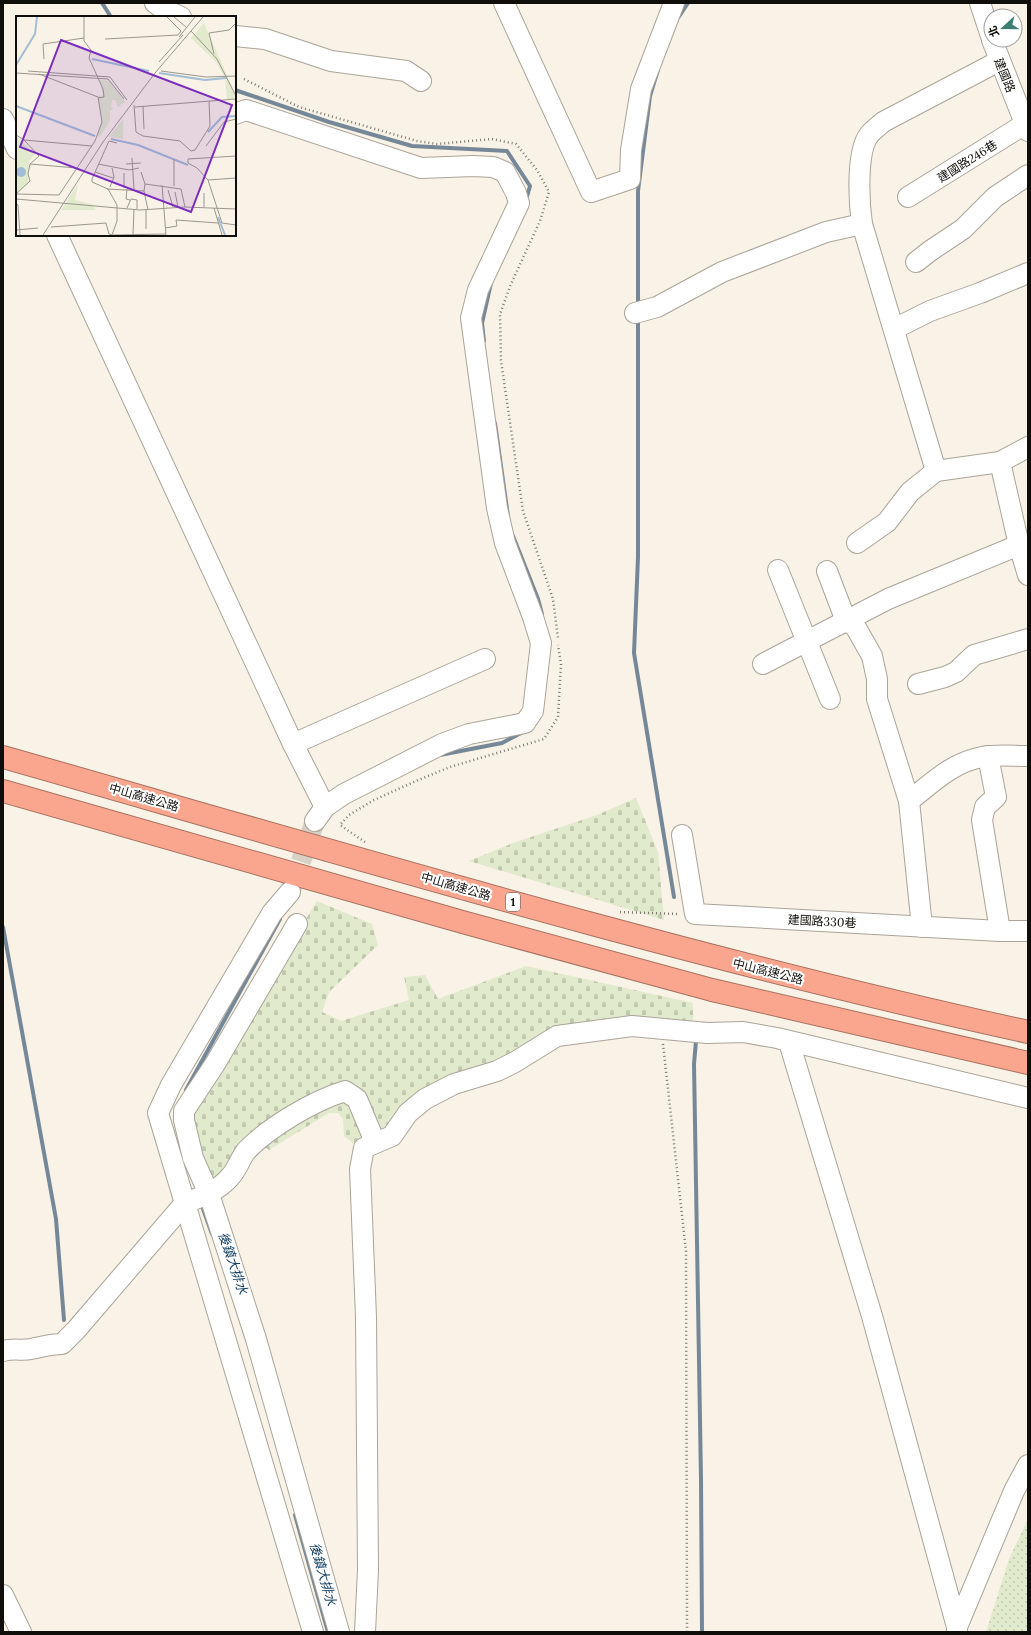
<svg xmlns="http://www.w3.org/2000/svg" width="1031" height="1635" viewBox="0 0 1031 1635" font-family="Lora,'Noto Sans TC',serif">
<defs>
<pattern id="green-dots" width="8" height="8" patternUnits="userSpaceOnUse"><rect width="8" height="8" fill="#e1eacc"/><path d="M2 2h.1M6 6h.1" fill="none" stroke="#c0c8ae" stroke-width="1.8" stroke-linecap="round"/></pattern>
<pattern id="cemetery-stones" width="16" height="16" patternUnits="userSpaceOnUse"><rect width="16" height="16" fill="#e1eacc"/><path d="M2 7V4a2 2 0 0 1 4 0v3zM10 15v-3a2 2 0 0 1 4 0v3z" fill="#c0c8ae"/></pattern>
</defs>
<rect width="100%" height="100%" fill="#f9f2e6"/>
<polygon fill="url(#green-dots)" points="1028,1519 1028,1632 986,1632 1009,1559"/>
<g fill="url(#cemetery-stones)">
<polygon points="636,798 658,852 664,920 469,861 513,843 597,815"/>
<polygon points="317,901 372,924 378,945 329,992 322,1012 341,1021 409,1000 404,977 425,975 438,999 526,966 693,1003 693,1024 560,1027 483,1066 395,1121 366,1142 354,1144 344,1136 343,1119 338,1113 329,1113 269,1150 263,1146 212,1186 191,1120 194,1102"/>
</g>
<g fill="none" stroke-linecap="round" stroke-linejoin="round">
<g stroke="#768898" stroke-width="4">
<polyline points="102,3 111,17"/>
<polyline points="678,18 688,3"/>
<polyline points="235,90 329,122 412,146 507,151 530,186 526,200"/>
<polyline points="638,306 638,191 650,96 658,70"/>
<polyline points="638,318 638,557 634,653 674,897"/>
<polyline points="484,341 482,323 491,283"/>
<polyline points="495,423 508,516"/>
<polyline points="513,536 538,599 542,614"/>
<polyline points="440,755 502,743 523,732"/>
<polyline points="3,927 56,1219 64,1320"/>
<polyline points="696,1041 694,1064 701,1479 702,1632"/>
<polyline points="186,1090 280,919"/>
<polyline points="201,1203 212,1234"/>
<polyline points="295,1515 328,1632"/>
</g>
<polyline stroke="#d6d0c5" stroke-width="20" stroke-dasharray="20 10" stroke-linecap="butt" points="291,890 315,821"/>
<g stroke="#aaa499" stroke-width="22">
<g id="minor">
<polyline points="155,3 165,10 181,17"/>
<polyline points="504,3 591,192 630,179 631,150 641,89 674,3"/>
<polyline points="980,3 991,36"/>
<polyline points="235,36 265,39 331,61 406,71 421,81"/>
<polyline points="992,40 1028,131"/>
<path d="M999,61L883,122C879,126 873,130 869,135C856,152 859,203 862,224L936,471L1000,462L1028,447"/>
<polyline points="235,114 246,110 421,168 473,166 493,167 505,172 516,193 519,203 478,290 471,318 497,508 505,543 533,617 541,643 533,711 525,723 469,734 442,744 344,794 325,807 315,821"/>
<polyline points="3,119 17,149"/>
<polyline points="908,197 1025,124"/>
<polyline points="57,235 293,744 325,807"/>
<polyline points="916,262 930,251 963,229 995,197 1028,175"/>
<polyline points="635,313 657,307 722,272 826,232 862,224"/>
<polyline points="894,329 930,311 980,293 1028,273"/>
<polyline points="1000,462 1019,545 1028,575"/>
<polyline points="857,543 887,522 910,492 936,471"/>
<polyline points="778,570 830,699"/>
<polyline points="827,571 846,621 855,626 872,656 877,679 877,699 909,801 922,927"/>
<polyline points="763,664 888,599 1019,545"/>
<polyline points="918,684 945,677 956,672 974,655 1028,639"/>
<polyline points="293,744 485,659"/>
<polyline points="988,756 996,797 985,807 982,820 1000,931"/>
<path d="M909,801C932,783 953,762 982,757C996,754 1013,756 1028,756"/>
<polyline points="682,835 695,914 1000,931 1028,931"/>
<polyline points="290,892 272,913 171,1085 158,1113 313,1632"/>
<polyline points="297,924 215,1064 184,1111 184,1120 193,1158 209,1194 256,1339 339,1632"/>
<polyline points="789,1042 872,1316 957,1627"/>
<path d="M3,1351C14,1348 22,1351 31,1349C42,1347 51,1344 62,1344L76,1330L185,1203C201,1197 218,1191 230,1177C237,1170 240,1159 246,1151C269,1127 313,1101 345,1091L357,1099L375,1142"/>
<polyline points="3,1595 21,1632"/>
<polyline points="365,1632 368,1570 366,1317 360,1169 364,1148 392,1136 408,1113 425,1099 454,1084 497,1071 515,1062 557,1036 632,1026 707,1033 743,1032 777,1038 1028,1098"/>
<polyline points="957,1632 957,1627 1014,1491 1028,1465"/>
</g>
</g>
<g stroke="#a87160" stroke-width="24">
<g id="highway">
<path d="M3,757C343,854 682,956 1028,1032"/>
<polyline points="3,791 466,923 712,990 1028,1063"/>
</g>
</g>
<g stroke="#7c7870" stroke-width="2.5" stroke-dasharray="1 3" stroke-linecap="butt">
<polyline points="244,79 299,107 417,141 437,144 492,139 516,144 537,170 549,192 540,221 511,284 500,314 501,361 523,511 553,599 558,638"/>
<polyline points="365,842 340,825 349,815 374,800 416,781 450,767 544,739 558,717 561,664 558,645"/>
<polyline points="620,912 679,914"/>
<polyline points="663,1044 686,1251 687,1632"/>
</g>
<use href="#minor" stroke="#fff" stroke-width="20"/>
<use href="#highway" stroke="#faa68e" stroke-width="22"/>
</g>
<g text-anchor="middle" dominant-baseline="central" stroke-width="4" stroke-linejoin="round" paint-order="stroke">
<rect fill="#fff" stroke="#585654" stroke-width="1" x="506" y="893" width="14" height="18" rx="3"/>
<g font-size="11" font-weight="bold" fill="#100e0a">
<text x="513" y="902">1</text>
</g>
<g font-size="12" fill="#100e0a" stroke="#fff">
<text transform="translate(1005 75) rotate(68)">建國路</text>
<text transform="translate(967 161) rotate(-32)">建國路246巷</text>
<text transform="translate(144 797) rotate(16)">中山高速公路</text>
<text transform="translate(456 886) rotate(16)">中山高速公路</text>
<text transform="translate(822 921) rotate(3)">建國路330巷</text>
<text transform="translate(768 971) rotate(14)">中山高速公路</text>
</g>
<g font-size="13" font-style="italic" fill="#144163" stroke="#fff">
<text transform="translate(233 1263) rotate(71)">後鎮大排水</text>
<text transform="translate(323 1574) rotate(74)">後鎮大排水</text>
</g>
</g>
<g transform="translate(16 16)">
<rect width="220" height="220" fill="#f9f2e6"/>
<path d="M188,7L219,78L218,83H211L209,62L200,46L175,22ZM0,120L19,138L13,145L12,167L0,179ZM62,168L59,184L76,188L80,194H45Z" fill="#e1eacc"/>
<path d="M84,64L93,65L109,86L102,91L99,84H96L95,91L98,92L94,95V105L84,121L81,120L86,106L82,80L87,79ZM107,103V123L93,121Z" fill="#e1eacc"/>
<path d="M0 156a5 5 0 1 1 10 0a5 5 0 1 1-10 0Z" fill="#a1bdd5"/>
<path fill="none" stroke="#a1bdd5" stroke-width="2" d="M76,43L133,55M0,49L19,18L21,1M143,57L189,64L210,62M0,90L79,120M192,116L206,101L220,100M95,123L122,129L172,149M202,201L209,219"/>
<path fill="none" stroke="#9c978e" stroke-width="1" d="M68,1V25L75,34L73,42L87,73L88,81L82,82M158,1L170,11M175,15L201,43L220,80M163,21L179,1M89,23L162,19L165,15L151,1M198,38L193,17L213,14L220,7M28,43L27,28L68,22M143,46L167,19M12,55L94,61L111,84M145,55L190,61L220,60M0,57L92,63L108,83M118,89L120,116L127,120L164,125L175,135L179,134L194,110L193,85M127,90L128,113M119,91L220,83M0,119L8,124L23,140L14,148L12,158L14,165L0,178M8,124L76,130M190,130L208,106L220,103M116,142L118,173M158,143V170M14,148L60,152M82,148L113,154L123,152M110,148L125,147M79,156L97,162M125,156L129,168M108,157V172M220,162L192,164L206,207L220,209M192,164L181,152L172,147V143L220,140M146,169L150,219M94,171L98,161L96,152M91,173L128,175M111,173L110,183L114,184M152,174L157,191M159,176L162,191M188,177V191M0,178L43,179L79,125L86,106L82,81L23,58M0,183L124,194L169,191L220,193M0,187L2,189L4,219M111,192L115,183L121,184V193M198,192L206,219M130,194V213M132,194L128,175L129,168L165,173L169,191M35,211L90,207L93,218L96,219L101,205V189L92,173L76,166V163L93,125L101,127M149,212L161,210L160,204L202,207M0,214L22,212M27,219L87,126L139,57L187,1M97,219L150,218M117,219L118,193"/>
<path fill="#7b2cbf" fill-opacity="0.15" stroke="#7b2cbf" stroke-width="2" d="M45,24L216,89L175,196L4,131Z"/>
<rect width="220" height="220" fill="none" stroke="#100e0a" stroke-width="2"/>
</g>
<rect width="1031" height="1635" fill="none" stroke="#100e0a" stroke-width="8"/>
<g transform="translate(1003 28) rotate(249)"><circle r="19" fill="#ffffff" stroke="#9f9f9d"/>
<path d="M0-3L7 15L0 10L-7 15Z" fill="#3b7e72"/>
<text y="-6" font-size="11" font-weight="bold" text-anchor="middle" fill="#100e0a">北</text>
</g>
</svg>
